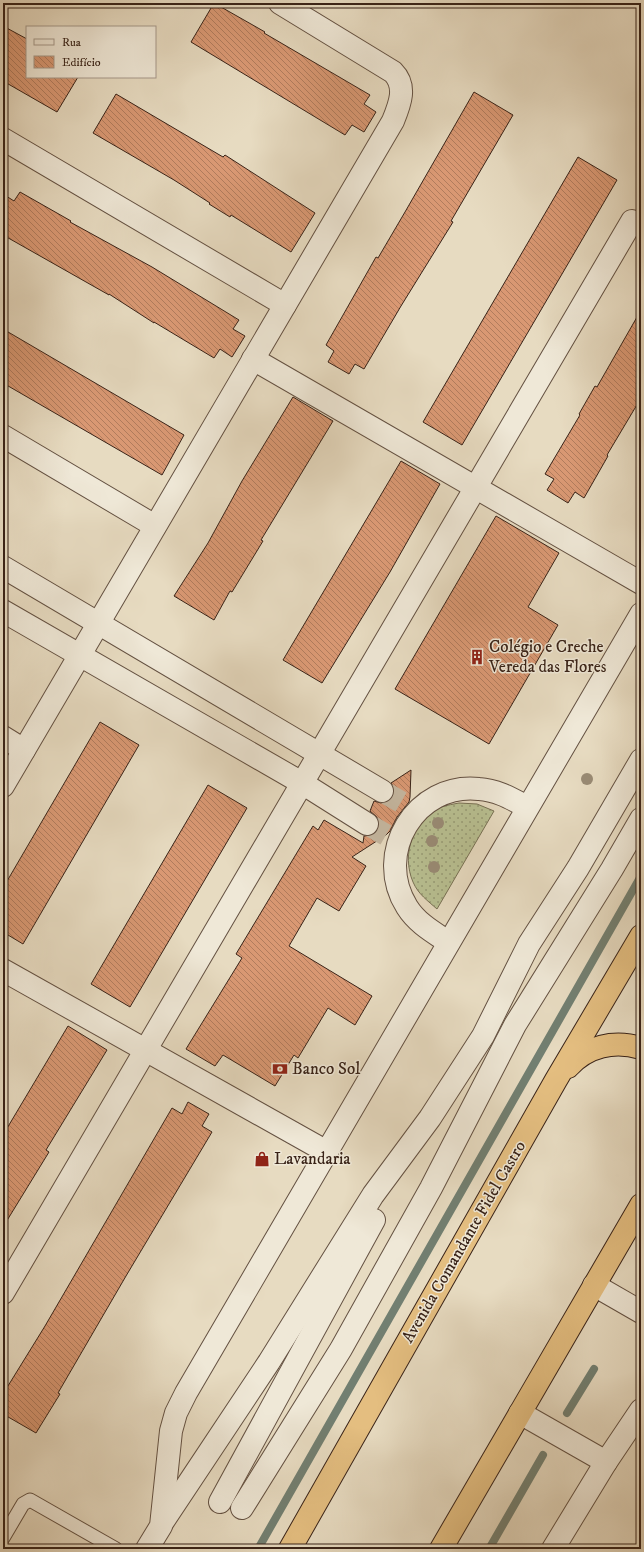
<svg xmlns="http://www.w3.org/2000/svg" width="644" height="1552" viewBox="0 0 644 1552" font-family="'IM FELL DW Pica',serif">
<defs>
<pattern id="grass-dots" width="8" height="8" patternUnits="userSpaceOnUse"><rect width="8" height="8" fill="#b8bf91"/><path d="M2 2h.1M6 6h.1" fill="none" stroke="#979b75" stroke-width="1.8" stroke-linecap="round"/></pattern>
<pattern id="building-back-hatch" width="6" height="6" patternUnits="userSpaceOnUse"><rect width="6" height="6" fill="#d99873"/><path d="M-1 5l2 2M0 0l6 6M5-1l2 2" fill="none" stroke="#b17c5d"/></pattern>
</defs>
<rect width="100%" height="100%" fill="#e7dbc1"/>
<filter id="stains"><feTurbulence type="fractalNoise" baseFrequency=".005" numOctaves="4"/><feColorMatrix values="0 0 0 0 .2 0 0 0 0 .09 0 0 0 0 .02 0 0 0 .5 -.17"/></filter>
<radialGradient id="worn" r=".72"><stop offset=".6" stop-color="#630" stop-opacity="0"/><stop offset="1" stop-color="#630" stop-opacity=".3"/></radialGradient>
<path fill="url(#grass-dots)" stroke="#787154" d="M459,803L477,804L494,811L437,909C428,901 418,894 413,882C401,854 413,820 441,807C447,805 454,804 459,803Z"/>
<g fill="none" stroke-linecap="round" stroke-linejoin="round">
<g stroke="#727f71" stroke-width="8">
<polyline points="567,1413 594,1369"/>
<polyline points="258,1549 641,876"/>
<polyline points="489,1549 543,1455"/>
</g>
</g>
<g fill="url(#building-back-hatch)" stroke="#392318">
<polygon points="214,3 265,32 264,33 370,95 364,104 376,112 364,132 352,125 345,135 191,42"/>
<polygon points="3,26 27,39 27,77 78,77 57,112 3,81"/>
<polygon points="474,92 513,115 451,221 453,222 401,306 364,369 355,364 349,374 328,362 334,351 326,345 376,257 378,258 405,212"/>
<polygon points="116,94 223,157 225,155 315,213 291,252 231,215 230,217 209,204 210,203 174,180 93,133"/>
<polygon points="578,157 617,180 462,445 423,422"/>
<polygon points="20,192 71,221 70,222 152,267 239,320 233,329 245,336 232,357 220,349 214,358 154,322 154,323 109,294 109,295 3,235 3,194 14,201"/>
<polygon points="641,310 641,398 607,455 608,456 584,498 575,492 568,503 547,490 554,479 545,474 580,415 579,414 595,386 597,387"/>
<polygon points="3,329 184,435 162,475 3,383"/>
<polygon points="293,397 333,421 261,540 263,541 232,592 230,591 214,620 174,596 208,543 242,481"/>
<polygon points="401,461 440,484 390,572 322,683 283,660"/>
<polygon points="496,516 559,553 528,607 558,625 489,744 395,689"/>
<polygon points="100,722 139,745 23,944 3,932 3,888"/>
<polygon points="411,770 410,797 409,802 397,817 390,831 386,835 352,857 366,866 339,911 317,898 289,946 372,996 355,1025 328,1008 298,1058 294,1055 275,1086 223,1055 215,1066 186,1049 242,958 236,954 313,826 318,830 324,820 363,843 364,836 373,835 378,830 379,825 378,818 370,811 374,801 381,803 388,802 393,798 394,792 393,785 391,783"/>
<polygon points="208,785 247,808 130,1007 91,984"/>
<polygon points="68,1026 107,1050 46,1150 49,1152 3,1227 3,1135"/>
<polygon points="188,1102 209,1114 202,1126 212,1132 126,1276 58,1393 60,1394 36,1433 3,1414 3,1394 45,1326 172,1108 182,1114"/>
</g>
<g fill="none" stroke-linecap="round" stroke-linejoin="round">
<g stroke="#c4b69f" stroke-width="22" stroke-dasharray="22 11" stroke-linecap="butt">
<polyline points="382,791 408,806"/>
<polyline points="367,824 386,835"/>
</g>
<g stroke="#645142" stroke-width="15">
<polyline id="service" points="3,1538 23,1504 30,1500 116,1549"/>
</g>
<g stroke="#645142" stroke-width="24">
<g id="minor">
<polyline points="3,139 285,305"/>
<polyline points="253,359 641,583"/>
<polyline points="3,436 155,526"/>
<polyline points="3,567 382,791"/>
<polyline points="3,611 302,783 367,824"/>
<polyline points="3,737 24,750"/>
<path d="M3,786L393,121C400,104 407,86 393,72L280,3"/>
<path d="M448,942C433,932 417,923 407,907C373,853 416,782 479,789C497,790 512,799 527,807"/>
<polyline points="3,970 327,1152"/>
<polyline points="594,1285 641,1312"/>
<polyline points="3,1293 632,221"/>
<polyline points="520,1413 606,1462"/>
<polyline points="220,1502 374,1220"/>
<polyline points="242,1508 341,1349 431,1188 515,1025 612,869 641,819"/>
<polyline points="162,1523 269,1362 373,1195 430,1118 483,1036 529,944 578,868 641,760"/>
<polyline points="147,1549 161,1526 171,1431 176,1413 186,1393 641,614"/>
<polyline points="553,1549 606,1462 641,1410"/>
</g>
</g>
<g stroke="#392318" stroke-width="24">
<g id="motorway">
<path d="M568,1067C587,1046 614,1040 641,1048"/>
<polyline points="290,1549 556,1080 641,936"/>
<polyline points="441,1549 641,1205"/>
</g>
</g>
<use href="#service" stroke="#efe8d7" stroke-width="13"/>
<use href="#minor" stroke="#efe8d7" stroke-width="22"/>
<use href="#motorway" stroke="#e4be80" stroke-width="22"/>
</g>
<g fill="#998b75">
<circle cx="587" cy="779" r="6"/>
<circle cx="438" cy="823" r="6"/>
<circle cx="432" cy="841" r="6"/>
<circle cx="434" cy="867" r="6"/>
</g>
<defs>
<g id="building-bare" transform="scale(1.2)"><path d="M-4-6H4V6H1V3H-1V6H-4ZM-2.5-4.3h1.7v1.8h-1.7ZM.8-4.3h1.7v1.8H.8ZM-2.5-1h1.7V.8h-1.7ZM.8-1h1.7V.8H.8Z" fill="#8f2418" stroke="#efe8d7" stroke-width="2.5" paint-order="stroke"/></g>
<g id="bank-bare" transform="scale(1.2)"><path d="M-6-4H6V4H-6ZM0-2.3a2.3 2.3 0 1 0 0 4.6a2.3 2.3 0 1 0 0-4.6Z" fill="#8f2418" stroke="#efe8d7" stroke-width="2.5" paint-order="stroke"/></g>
<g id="shop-bare" transform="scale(1.2)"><path d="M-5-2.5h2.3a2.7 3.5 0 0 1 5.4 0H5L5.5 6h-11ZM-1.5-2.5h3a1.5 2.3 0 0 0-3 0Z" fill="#8f2418" stroke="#efe8d7" stroke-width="2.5" paint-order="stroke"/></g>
</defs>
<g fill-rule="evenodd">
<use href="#building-bare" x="477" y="657"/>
<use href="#bank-bare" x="280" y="1069"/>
<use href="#shop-bare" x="262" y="1159"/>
</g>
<g text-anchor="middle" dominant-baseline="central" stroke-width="3" stroke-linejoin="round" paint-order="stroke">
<g font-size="17" fill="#392318" stroke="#efe8d7" text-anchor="start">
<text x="489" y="647">Colégio e Creche<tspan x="489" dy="20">Vereda das Flores</tspan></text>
<text x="292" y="1069">Banco Sol</text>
<text x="274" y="1159">Lavandaria</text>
</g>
<g font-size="17" fill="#392318" stroke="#efe8d7">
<text transform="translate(464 1242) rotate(-60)">Avenida Comandante Fidel Castro</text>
</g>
</g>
<rect width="644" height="1552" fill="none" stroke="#e7dbc1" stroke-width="16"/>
<rect x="4" y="4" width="636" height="1544" fill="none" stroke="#392318" stroke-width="2"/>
<rect x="8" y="8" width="628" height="1536" fill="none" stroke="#392318"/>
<rect x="26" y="26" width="130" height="52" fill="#efe8d7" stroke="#a6998b"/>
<rect x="34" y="39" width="20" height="6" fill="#efe8d7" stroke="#a6998b"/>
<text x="62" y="46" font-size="12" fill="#392318">Rua</text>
<rect x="34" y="56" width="20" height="12" fill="url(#building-back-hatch)" stroke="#a6998b"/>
<text x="62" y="66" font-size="12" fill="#392318">Edifício</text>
<rect width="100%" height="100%" filter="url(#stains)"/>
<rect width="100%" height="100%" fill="url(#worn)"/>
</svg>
